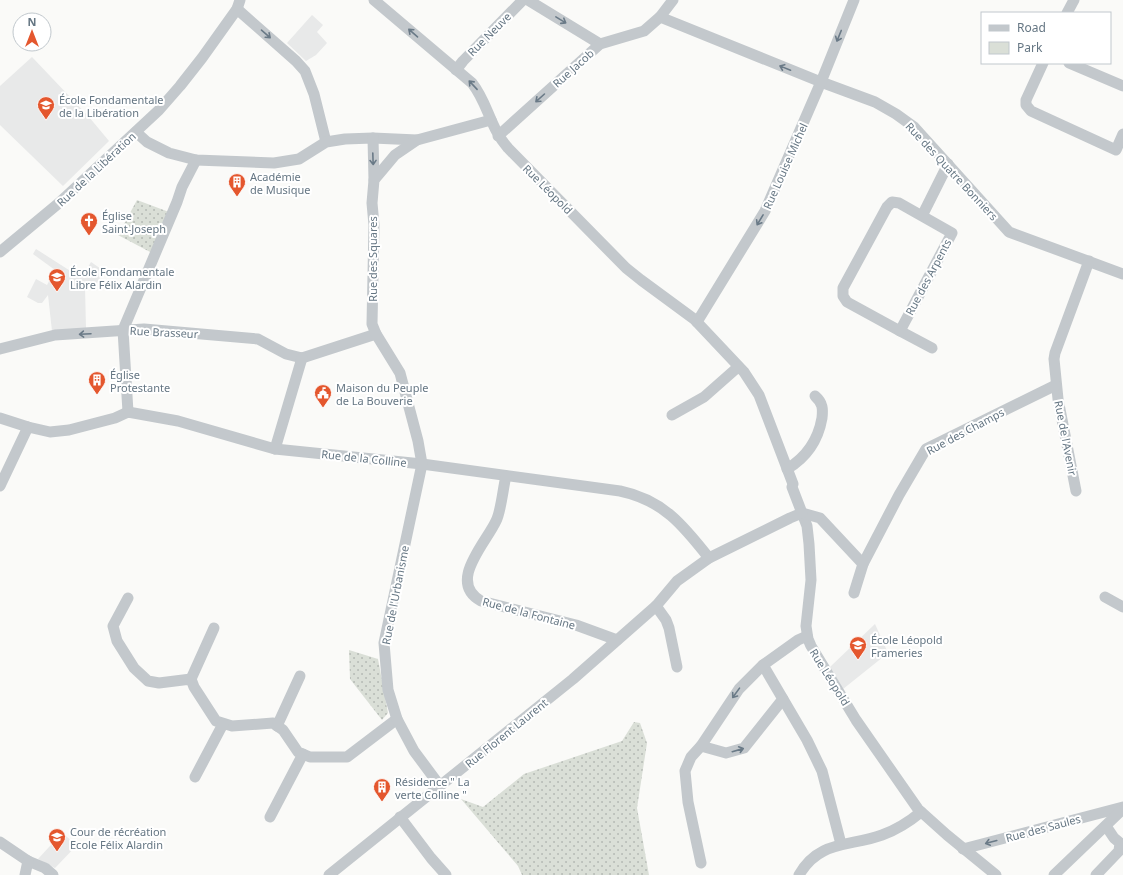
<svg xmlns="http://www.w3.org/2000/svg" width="1123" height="875" viewBox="0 0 1123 875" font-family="'Noto Sans',sans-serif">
<defs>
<pattern id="green-dots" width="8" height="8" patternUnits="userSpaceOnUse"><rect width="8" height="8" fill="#dadfd7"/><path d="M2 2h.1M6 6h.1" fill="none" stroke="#b4b9b4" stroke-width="1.8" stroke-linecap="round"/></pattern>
</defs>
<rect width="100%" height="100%" fill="#fafaf8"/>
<g fill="#e8e9e9">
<polygon points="312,15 323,25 317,32 327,43 316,55 306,61 287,43"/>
<polygon points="32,57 89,117 109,141 63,186 0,125 0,86"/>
<polygon points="36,249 72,272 87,269 91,262 104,271 93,290 85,287 86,328 52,331 48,295 42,303 38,303 27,297 36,279 47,285 55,270 33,254"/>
<polygon points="875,624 888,653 843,689 830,667"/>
<polygon points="62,833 77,845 55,868 38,859"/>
</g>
<g fill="url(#green-dots)">
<polygon points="137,200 169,212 152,253 118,235"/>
<polygon points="349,650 378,659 388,713 382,720 350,679"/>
<polygon points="634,722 640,723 647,743 637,808 649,875 522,875 518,866 461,799 483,807 524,774 622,741"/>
</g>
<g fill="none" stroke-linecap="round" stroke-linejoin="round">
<g stroke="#c3c8cc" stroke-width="11">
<path d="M374,0L472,83C488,103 490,128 508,148L626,268L641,280L694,319L744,372L759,395L793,484L792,487L807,526L809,544L811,580L806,626L808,639L811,646L856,720L918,809L947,835L996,875"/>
<polyline points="528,0 600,44"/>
<polyline points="237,9 296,61 305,71 314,94 326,142"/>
<polyline points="1067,13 1074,0"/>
<polyline points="660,17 821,82 875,102 896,114 914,127 1009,232 1123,274"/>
<polyline points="1043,63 1026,100 1026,105 1031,111 1116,150 1123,134"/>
<polyline points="1069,63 1123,86"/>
<polyline points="456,70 463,61 523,0"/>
<polyline points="136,132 147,142 169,153 196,160 274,163 299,159 326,142 345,139 373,138 417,140"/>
<polyline points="498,136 600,44 644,31 660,17 673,0"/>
<polyline points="373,138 374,180"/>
<polyline points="922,216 899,203 892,202 887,207 843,288 843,296 847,302 900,331 952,233 922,216 948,164"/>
<polyline points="0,252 59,203 159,110 180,86 202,58 237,9 240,0"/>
<polyline points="697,322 765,211 821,82 854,0"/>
<polyline points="900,331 932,348"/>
<polyline points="0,349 55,335 144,329 258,339 286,354 302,358"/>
<polyline points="302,358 376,334"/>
<polyline points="128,412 123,330 177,202 182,187 196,160"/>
<polyline points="672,415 704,397 738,367"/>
<path d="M0,418L28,427L50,432L69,430L115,418L128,412L178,421L275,449L422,464L620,491C663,500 683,525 709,558"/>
<polyline points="275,449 302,358"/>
<path d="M787,469C807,457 818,441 822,418C823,409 823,403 815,396"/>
<path d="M506,476C503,488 501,512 496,521C486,543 447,582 481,601L576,625L617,640"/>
<polyline points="0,486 28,427"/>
<polyline points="1076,491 1058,399 1054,359 1055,353 1089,261"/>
<polyline points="802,513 820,518 863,564 854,593"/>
<polyline points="863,564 899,495 926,449 1056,385"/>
<polyline points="1105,597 1123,607"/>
<polyline points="128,598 113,626 117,641 134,668 148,681 159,683 191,679 194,687 216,721 232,726 273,723 283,730 298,752 310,757 347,757 397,719"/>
<polyline points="656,606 666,620 669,628 677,667"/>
<polyline points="763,665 807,740 822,771 841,844"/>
<polyline points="191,679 214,628"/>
<polyline points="277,726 300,676"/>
<polyline points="701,746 726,753 744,748 783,699"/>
<polyline points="195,777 223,724"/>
<polyline points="440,786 414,751 397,719 388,690 384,643 422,464 418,441 400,373 376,334 372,324 374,225 372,203 374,180 395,155 417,140 491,120"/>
<polyline points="270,817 303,754"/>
<polyline points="400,817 431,858 446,875"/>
<polyline points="0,842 28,861 45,868 53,875"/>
<polyline points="963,849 1123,807"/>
<polyline points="701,863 688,802 685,771 691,757 701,746 739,689 763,665 798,640 807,636"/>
<polyline points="25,875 28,861"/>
<polyline points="329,875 573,679 656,606 677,581 709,558 790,518 802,513"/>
<path d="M799,875C819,840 849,847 882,835C896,830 909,822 921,812"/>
<polyline points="1054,875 1123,809"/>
<polyline points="1096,875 1119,851 1120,843 1114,838 1106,826"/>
</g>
</g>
<defs><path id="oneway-shaft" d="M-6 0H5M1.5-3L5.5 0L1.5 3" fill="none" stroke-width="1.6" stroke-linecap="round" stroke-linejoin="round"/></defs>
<g stroke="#6a7a87">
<use href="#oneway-shaft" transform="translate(561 20) rotate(31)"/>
<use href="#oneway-shaft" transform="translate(413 33) rotate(-139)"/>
<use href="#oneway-shaft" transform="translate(266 34) rotate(41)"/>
<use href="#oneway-shaft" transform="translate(839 36) rotate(112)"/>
<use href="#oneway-shaft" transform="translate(785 68) rotate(-158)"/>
<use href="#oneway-shaft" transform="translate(473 85) rotate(-133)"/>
<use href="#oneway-shaft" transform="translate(540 98) rotate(138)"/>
<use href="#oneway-shaft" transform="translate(373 159) rotate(88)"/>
<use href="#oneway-shaft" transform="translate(760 220) rotate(121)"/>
<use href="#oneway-shaft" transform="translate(85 334) rotate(177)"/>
<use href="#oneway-shaft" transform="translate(736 693) rotate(126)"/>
<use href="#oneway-shaft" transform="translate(738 750) rotate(-16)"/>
<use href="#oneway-shaft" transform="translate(991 842) rotate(165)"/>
</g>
<defs>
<g id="school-pin" transform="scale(0.9)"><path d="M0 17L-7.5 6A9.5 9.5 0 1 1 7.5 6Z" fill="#e4572e" stroke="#fff"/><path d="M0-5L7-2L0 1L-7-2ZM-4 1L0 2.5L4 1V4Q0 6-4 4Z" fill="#fff"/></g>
<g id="building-pin" transform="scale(0.9)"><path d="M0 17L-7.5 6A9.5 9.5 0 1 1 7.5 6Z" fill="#e4572e" stroke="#fff"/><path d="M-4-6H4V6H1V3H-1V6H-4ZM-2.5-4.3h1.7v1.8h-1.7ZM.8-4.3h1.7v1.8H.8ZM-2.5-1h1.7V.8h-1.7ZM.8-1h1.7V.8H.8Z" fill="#fff"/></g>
<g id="church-pin" transform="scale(0.9)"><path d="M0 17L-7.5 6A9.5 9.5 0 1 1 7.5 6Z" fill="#e4572e" stroke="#fff"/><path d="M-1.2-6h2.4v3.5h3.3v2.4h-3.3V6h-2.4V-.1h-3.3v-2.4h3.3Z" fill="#fff"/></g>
<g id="civic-pin" transform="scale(0.9)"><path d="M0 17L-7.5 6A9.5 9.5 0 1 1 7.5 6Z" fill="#e4572e" stroke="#fff"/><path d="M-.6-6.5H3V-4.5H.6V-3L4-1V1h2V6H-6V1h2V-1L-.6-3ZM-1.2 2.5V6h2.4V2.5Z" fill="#fff"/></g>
</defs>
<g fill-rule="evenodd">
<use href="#school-pin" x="46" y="105"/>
<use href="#building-pin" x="237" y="182"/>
<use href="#church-pin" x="89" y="221"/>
<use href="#school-pin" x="57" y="277"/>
<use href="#building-pin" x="97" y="380"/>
<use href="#civic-pin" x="323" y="393"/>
<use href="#school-pin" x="858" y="645"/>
<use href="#building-pin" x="382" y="787"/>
<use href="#school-pin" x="57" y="837"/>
</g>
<g text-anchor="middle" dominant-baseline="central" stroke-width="4" stroke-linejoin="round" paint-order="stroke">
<g font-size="11" fill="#657683" stroke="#fff">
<text transform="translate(489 34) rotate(-45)">Rue Neuve</text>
<text transform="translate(573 68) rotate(-42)">Rue Jacob</text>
<text transform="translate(785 166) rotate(-66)">Rue Louise Michel</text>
<text transform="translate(96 169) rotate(-43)">Rue de la Libération</text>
<text transform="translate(952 171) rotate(47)">Rue des Quatre Bonniers</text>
<text transform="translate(548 189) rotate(45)">Rue Léopold</text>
<text transform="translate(372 259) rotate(-90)">Rue des Squares</text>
<text transform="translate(928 277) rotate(-62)">Rue des Arpents</text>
<text transform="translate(164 332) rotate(3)">Rue Brasseur</text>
<text transform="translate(965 431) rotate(-28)">Rue des Champs</text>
<text transform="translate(1066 438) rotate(79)">Rue de l'Avenir</text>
<text transform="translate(364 458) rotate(6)">Rue de la Colline</text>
<text transform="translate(395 595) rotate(-79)">Rue de l'Urbanisme</text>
<text transform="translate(529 613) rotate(15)">Rue de la Fontaine</text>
<text transform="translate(830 677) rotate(58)">Rue Léopold</text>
<text transform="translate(506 733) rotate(-39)">Rue Florent Laurent</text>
<text transform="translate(1043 828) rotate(-15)">Rue des Saules</text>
</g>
<g font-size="11" fill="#657683" stroke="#fff" text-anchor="start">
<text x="59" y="99">École Fondamentale<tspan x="59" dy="13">de la Libération</tspan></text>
<text x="250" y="176">Académie<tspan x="250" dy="13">de Musique</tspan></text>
<text x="102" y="215">Église<tspan x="102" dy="13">Saint-Joseph</tspan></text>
<text x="70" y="271">École Fondamentale<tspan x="70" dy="13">Libre Félix Alardin</tspan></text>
<text x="110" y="374">Église<tspan x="110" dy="13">Protestante</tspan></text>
<text x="336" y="387">Maison du Peuple<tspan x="336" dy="13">de La Bouverie</tspan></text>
<text x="871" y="639">École Léopold<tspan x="871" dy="13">Frameries</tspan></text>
<text x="395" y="781">Résidence " La<tspan x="395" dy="13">verte Colline "</tspan></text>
<text x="70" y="831">Cour de récréation<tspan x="70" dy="13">Ecole Félix Alardin</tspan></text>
</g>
</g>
<rect x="981" y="12" width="130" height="52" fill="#ffffff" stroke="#c1c8cd"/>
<rect x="989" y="25" width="20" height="6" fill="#c3c8cc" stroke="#c1c8cd"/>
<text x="1017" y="32" font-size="12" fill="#657683">Road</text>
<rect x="989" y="42" width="20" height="12" fill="#dadfd7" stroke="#c1c8cd"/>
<text x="1017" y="52" font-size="12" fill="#657683">Park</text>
<g transform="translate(32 32)"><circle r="19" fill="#ffffff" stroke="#c1c8cd"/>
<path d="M0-3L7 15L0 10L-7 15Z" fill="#e4572e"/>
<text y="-6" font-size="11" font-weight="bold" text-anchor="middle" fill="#657683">N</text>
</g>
</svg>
